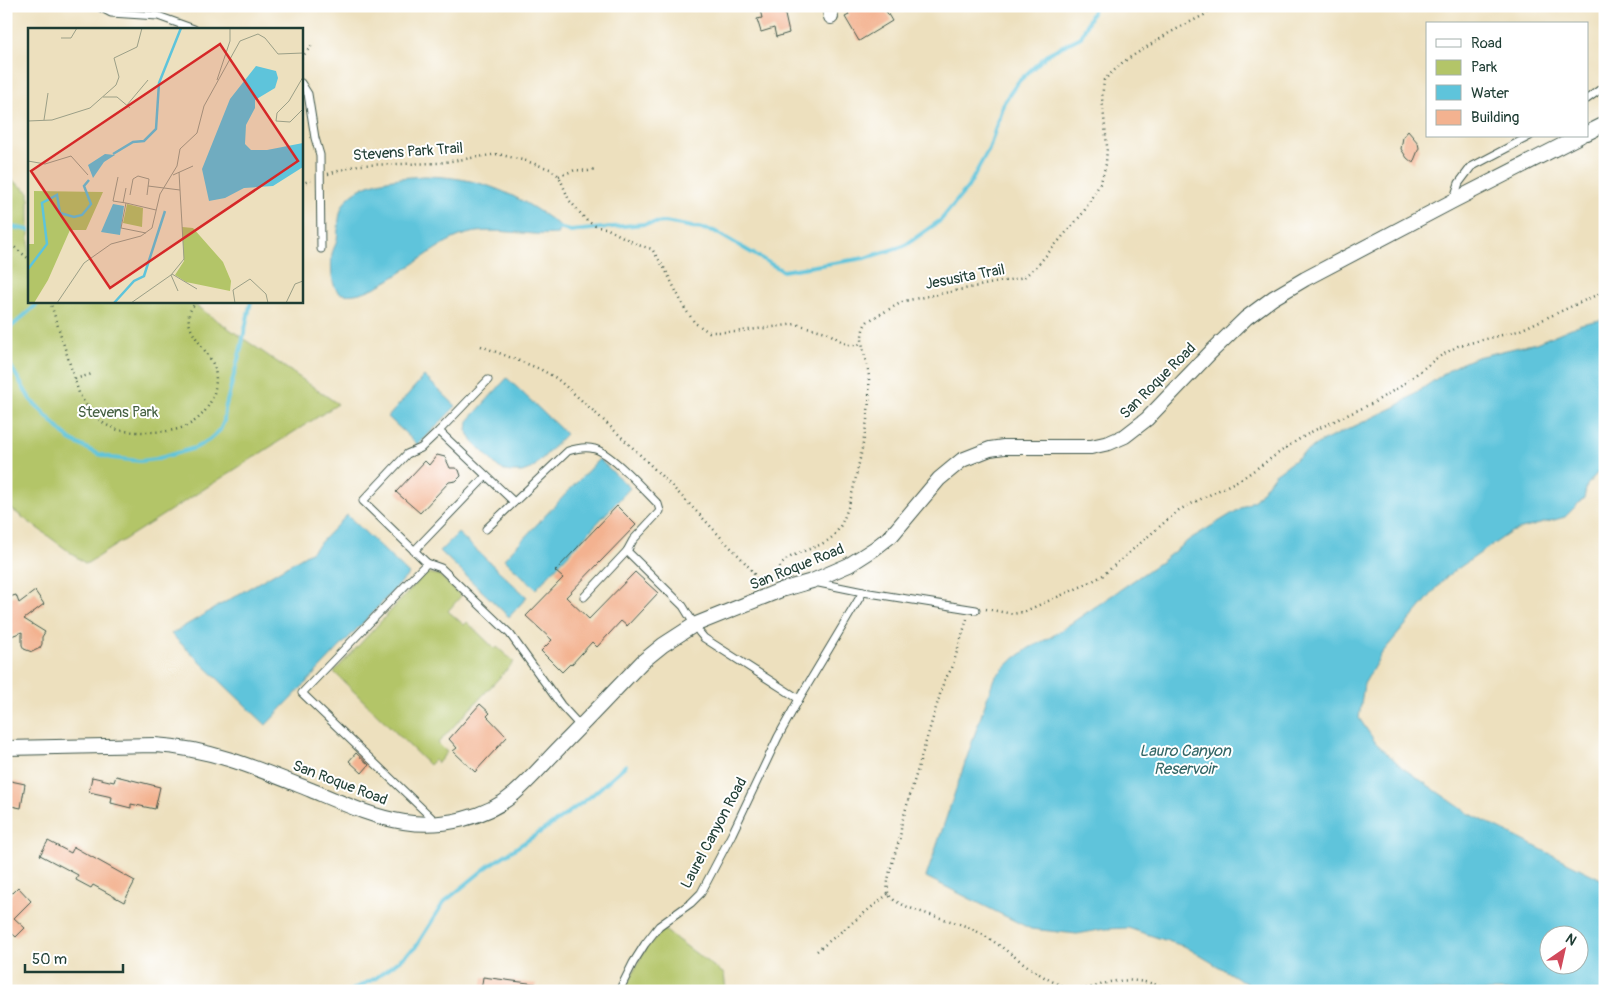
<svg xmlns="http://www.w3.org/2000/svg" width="1611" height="997" viewBox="0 0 1611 997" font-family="Pangolin,sans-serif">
<rect width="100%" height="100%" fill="#fff"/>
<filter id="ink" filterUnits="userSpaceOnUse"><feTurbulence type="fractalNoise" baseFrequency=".02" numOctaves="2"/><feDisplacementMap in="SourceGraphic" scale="10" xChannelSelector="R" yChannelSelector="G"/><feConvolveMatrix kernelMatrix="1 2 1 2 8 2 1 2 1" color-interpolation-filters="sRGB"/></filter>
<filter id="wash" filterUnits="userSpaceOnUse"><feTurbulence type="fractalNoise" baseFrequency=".0096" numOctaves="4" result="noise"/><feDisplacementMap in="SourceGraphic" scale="20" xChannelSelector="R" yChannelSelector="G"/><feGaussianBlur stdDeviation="1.12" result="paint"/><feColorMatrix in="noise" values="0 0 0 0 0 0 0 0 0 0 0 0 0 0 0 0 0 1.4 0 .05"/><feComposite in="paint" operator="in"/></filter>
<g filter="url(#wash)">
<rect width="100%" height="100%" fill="#ede0be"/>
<g fill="#b3c568" stroke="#69814e">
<polygon points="6,176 29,192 29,301 189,301 338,404 86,564 6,505"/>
<polygon points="428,573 439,575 461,596 448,611 464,625 467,622 495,649 497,647 514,662 438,743 447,752 438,763 434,760 429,765 334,672 423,576"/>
<polygon points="663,929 724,974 726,991 624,991 644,951"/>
</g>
<g fill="#5ec4db" stroke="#3e8088" fill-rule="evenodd">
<path d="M424,176C480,177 514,192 559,225L558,234C523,237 485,223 453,239C424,252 375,300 343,294C330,292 331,265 332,254C333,249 336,245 337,240C339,225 337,209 349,197C368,179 400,178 424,176Z"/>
<path d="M1605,319V468L1599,471L1587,485L1584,498L1565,517L1511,532L1447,576L1382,653L1364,684L1359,718L1376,743L1403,768L1468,813L1605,881V991H1259L1186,947L1128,928L1105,929L1077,934L1031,929L926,877L994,678L1010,662L1029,648L1051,637L1162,561L1190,539L1256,499L1275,474L1317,444L1397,406L1455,366L1477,357L1536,343L1581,324ZM1578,934V964H1548V934Z"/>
<polygon points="424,376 456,406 418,445 388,417"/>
<polygon points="507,378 566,434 533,468 522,472 511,472 505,471 498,467 473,442 467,431 468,421"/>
<polygon points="599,459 630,488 536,589 504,559"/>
<polygon points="347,515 409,574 266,725 171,634 312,551"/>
<polygon points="458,533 527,597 509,617 440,551"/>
</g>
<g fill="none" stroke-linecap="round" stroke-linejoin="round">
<g stroke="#5ec4db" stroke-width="4">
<polyline points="6,226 29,230"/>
<polyline points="554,227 570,231 582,230 665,222 714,231 783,271 865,258 904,246 941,220 968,187 989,149 1004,102 1019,81 1049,53 1081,37 1095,6"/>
<polyline points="6,333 11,327 41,301"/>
<polyline points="6,358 30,399 70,440 98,454 112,458 140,461 156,459 195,448 209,440 220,430 224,421 225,409 241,348 251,301"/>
<polyline points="350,991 376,978 415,948 444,902 487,867 557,821 591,796 626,765"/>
</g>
</g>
<g id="blocks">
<g fill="#f3b290">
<polygon points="759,6 783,6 789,33 776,37 774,28 761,32 757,19 762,18"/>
<polygon points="844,6 883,6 892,21 859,41 845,17 849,15"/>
<polygon points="1408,131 1418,143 1419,148 1413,163 1407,158 1401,149 1403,137"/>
<polygon points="437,455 445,457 450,468 455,468 459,470 461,476 456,481 449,482 420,513 396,492 425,461 429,465"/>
<polygon points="617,506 636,525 566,597 589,619 635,572 658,593 627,626 621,621 597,647 592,642 571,665 570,664 562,672 541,651 552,640 526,616 563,578 555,571"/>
<polygon points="35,591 44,604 24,619 45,632 42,637 42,644 40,648 32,652 24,649 22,645 22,632 6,638 6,598 16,595 19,603"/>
<polygon points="480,704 490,713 487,716 507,737 475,772 453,751 457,748 449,739"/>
<polygon points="356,753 369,765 362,773 349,761"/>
<polygon points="116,776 160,787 155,809 131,804 131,808 111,803 112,797 89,792 92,777 114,782"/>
<polygon points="6,780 25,784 21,808 6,805"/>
<polygon points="48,841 71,853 74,847 135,881 124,902 93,885 91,888 76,880 78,875 40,855"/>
<polygon points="18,887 31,901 14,918 25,928 16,937 6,928 6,899"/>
<polygon points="483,977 536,984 535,991 481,991"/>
</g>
</g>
</g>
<g filter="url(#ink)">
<use href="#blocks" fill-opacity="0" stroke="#3e5549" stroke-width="1"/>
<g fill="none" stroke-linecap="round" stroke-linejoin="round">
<g stroke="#3e5549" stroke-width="9">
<g id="lane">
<polyline points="98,6 111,13 158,16 194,29"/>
<polyline points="301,83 308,94 315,138 320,155 321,249"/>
<polyline points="1587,99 1605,86"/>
<polyline points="1454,198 1459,183 1471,167 1530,136"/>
<polyline points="439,431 514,502"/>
<path d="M486,529L568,451C577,448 586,446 595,449C612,454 644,490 658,504L660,511L633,540L627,551L584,597"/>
<polyline points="414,551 486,476"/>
<polyline points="627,551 683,606 699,632 704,638 799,699 863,592"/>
<polyline points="427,563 363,501 407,454 421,448 439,431 488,380"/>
<polyline points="814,582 863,592 976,610"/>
<polyline points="436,822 302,693 427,563 441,568 510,634 561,705 581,727"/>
<polyline points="619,991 633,963 645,944 659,926 691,903 701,893 732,834 778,737 799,699"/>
</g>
</g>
<g stroke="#3e5549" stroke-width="16">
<g id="street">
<polyline points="829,6 831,17"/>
<polyline points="1587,133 1605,124"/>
<path d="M6,748L155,745C210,748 261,770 311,790C342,803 372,817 404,822C441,828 487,818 515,793C532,778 547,760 563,744C590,717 616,689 642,662L663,645L694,625L781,590L812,581L849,565L874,549L892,535L939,479L962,460L990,449L1004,447H1091L1109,443L1125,436L1147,419L1211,352L1246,318L1273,298L1305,279L1453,201L1580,136"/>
</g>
</g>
<g stroke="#3e5549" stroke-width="2.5" stroke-dasharray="1 4" stroke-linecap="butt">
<polyline points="301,58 314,43"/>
<polyline points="328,174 358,165 438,163 498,154 526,161 550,169 559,176 569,200 587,221 597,227 606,228 638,245 652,249 666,271 685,309 695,323 709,332 734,332 796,324 826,332 848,345 858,345 862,343"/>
<polyline points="559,176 575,170 588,171 594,169"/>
<polyline points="301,184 311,180"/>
<polyline points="6,243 13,246 29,259"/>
<path d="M50,301L79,393C86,407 97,422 113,428C123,432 136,432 147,432C174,432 197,429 211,401C216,391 218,375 213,364C205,345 173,322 198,301"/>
<path d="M481,346L540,369L556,378C612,426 665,478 716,532C731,549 749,563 760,584"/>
<polyline points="75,379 92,374"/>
<path d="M777,577C779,549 820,553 835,534C845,522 852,496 855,481C862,450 871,411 869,379C869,361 854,336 868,321L904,301L1024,277L1036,267L1083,213L1101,182L1106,164L1107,146L1102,98L1104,80L1123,62L1169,33L1204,15L1214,6"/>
<polyline points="986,609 1013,614 1023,612 1087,584 1102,576 1179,510 1243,478 1293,443 1313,431 1373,403 1401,386 1437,358 1458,346 1518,331 1605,291"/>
<path d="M967,619L952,668L944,681L902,822C901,827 901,832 900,837C897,849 883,884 889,895C897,909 955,920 972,929C1005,944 1043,986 1076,989C1088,990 1099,985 1110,982C1130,978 1155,982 1173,991"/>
<polyline points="817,951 888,894"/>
</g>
<use href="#lane" stroke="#fff" stroke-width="7"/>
<use href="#street" stroke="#fff" stroke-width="14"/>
</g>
</g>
<g text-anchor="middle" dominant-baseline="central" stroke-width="4" stroke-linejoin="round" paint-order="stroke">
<g font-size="15" fill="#1f3d34" stroke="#fff">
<text transform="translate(408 152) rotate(-4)">Stevens Park Trail</text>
<text transform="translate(965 277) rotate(-11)">Jesusita Trail</text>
<text transform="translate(1158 381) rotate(-45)">San Roque Road</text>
<text transform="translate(797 567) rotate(-22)">San Roque Road</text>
<text transform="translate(340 783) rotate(21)">San Roque Road</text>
<text transform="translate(714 833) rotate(-62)">Laurel Canyon Road</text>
</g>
<g font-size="15" fill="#445f41" stroke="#fff">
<text x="118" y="412">Stevens Park</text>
</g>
<g font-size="16" font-style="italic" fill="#326666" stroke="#fff">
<text x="1185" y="751">Lauro Canyon<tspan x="1185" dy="18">Reservoir</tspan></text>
</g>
</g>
<g transform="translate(28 28)">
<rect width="275" height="275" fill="#ede0be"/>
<path d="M6,163L75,164L58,202H42L20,252L6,275H0V216H6ZM99,176L115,180L114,199L95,195ZM154,199L165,200L195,234L203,253L202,263L158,254L147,247L156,233Z" fill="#b3c568"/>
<path d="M228,38L248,43L250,50L247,60L227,72V80L218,97L217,116L223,122H239L275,115V139L245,158L216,160L197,170L181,173L174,141L202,71ZM77,126L87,127L76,134L65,150L60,137ZM85,176L96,178L92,207L73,204Z" fill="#5ec4db"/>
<path fill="none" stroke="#5ec4db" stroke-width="2.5" d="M85,126L105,114L116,113L128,101L131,55L153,0M0,241L19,216L14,175L29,167L32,185L46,189L54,187L63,176L56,158L61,152M86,275L106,253L116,248L137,183"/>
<path fill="none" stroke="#9b9f87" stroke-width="1" d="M33,10H43L49,0M275,49L261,73L249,85L248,93L262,94L275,81M189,52L202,13V0M75,69H89L102,80M99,77L120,52M16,92L20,65M0,93L24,92L62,80L88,57L91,49L86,30L109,19L114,0M0,133L17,136L43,128L60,147M145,147L165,138M90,149L85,173L98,175M120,158L152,162L151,144M102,167L105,151L110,148L121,151L119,167M95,175L98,160M118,205L93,200L98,175L128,182M144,246L169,261M143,247L150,263M29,275L56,235L83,216L113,208L124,200L132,166L149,138L152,121L169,105L176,78L212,13L230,6L237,10L250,26L275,25M103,275L143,247L156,231L152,162M207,275L205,262L222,251L238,266L240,275M258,275L267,256L275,253"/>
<path fill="#d62828" fill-opacity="0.15" stroke="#d62828" stroke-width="2.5" d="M192,16L270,133L82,260L3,143Z"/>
<rect width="275" height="275" fill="none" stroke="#1f3d34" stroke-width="2.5"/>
</g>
<rect width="1611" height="997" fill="none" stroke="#fff" stroke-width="25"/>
<rect x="1426" y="22" width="162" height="115" fill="#ffffff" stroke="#a5b1ae"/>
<rect x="1436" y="39" width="25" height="8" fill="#ffffff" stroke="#a5b1ae"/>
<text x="1471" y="48" font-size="15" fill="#1f3d34">Road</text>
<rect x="1436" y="60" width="25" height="15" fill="#b3c568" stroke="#a5b1ae"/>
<text x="1471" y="72" font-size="15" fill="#1f3d34">Park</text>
<rect x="1436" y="85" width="25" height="15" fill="#5ec4db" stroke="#a5b1ae"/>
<text x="1471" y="98" font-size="15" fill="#1f3d34">Water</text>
<rect x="1436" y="110" width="25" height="15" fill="#f3b290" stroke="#a5b1ae"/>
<text x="1471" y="122" font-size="15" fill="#1f3d34">Building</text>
<g transform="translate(1564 950) rotate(34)"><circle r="24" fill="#ffffff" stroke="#a5b1ae"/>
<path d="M0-4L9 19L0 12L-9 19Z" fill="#d1495b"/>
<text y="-8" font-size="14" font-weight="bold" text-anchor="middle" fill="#1f3d34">N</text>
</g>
<path d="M25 964v8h98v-8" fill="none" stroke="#1f3d34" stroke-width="2.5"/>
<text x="32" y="964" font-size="15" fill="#1f3d34" stroke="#ffffff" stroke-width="4" paint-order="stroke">50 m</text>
</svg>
